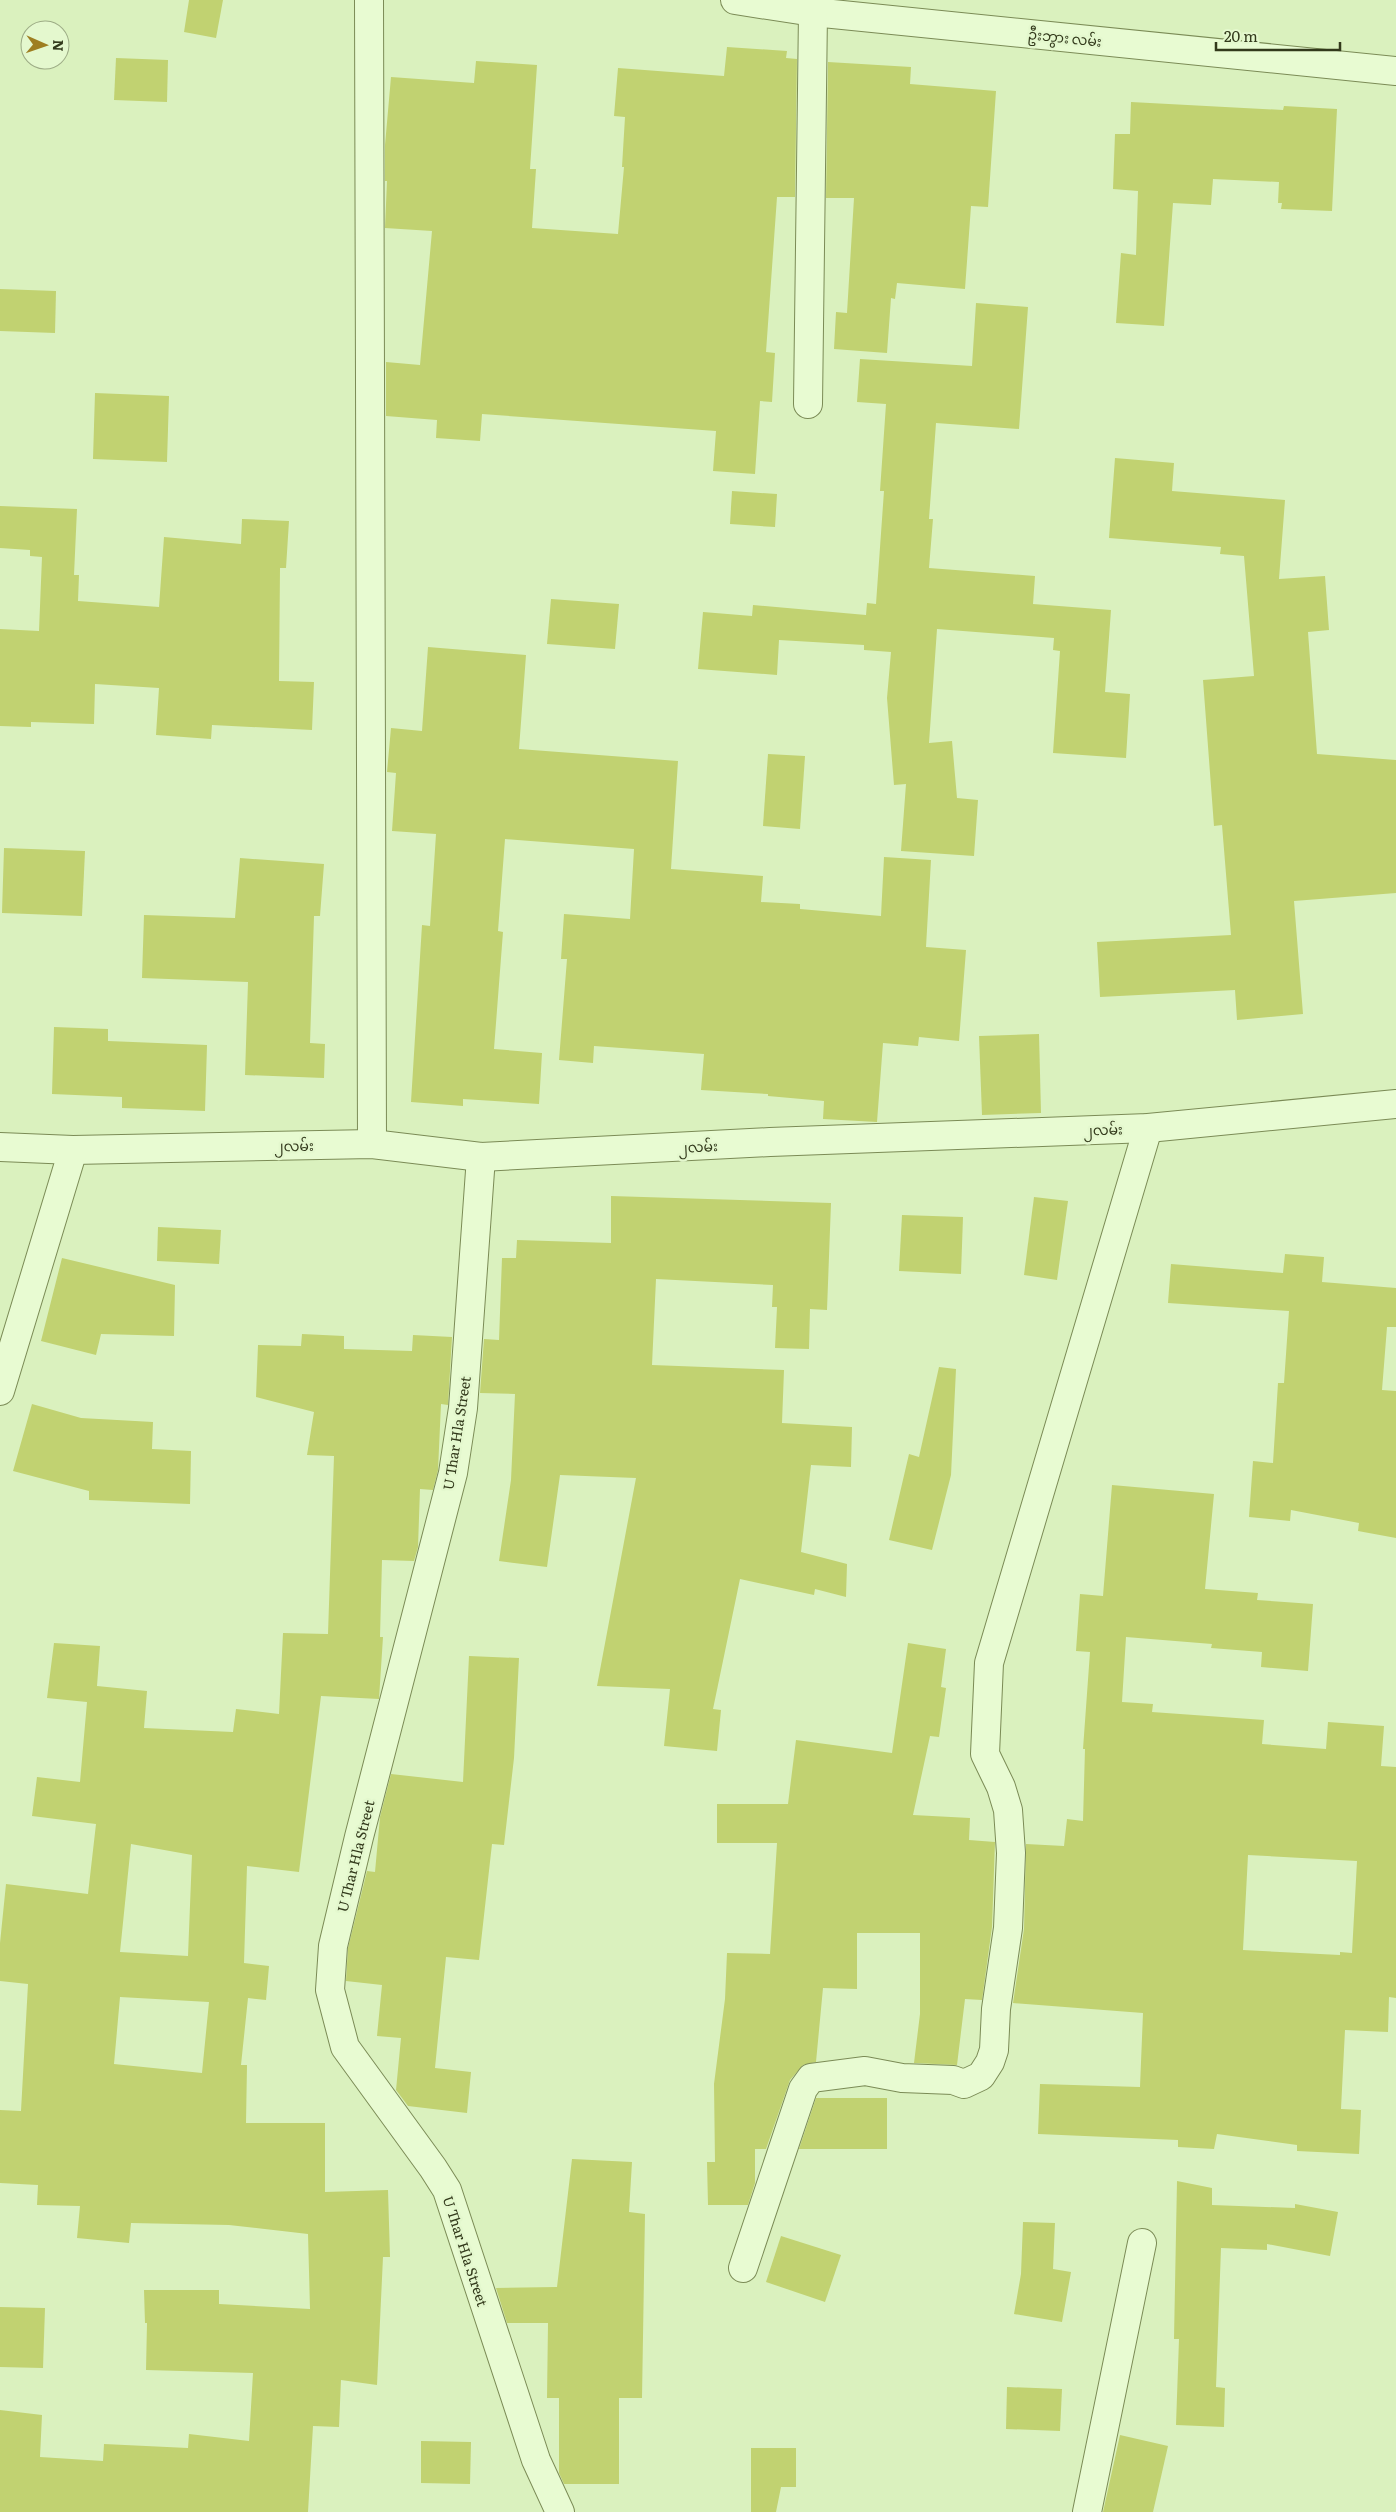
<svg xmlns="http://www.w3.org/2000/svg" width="1396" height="2512" viewBox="0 0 1396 2512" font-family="Literata,'Noto Sans Myanmar',serif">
<rect width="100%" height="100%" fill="#daf1be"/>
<g fill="#c1d271" fill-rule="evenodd">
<polygon points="189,0 223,0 216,38 184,32"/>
<polygon points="727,47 787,51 786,58 797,59 795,197 777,197 766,352 775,353 772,402 760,401 755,474 713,471 716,431 482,414 480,441 436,438 437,420 386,416 386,362 420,365 432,231 385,228 387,181 385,181 385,145 391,77 474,83 476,61 537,65 530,169 536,169 532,228 618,234 624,167 622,167 625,117 614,116 618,68 724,76"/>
<polygon points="116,58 168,60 167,102 114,100"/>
<polygon points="828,62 911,67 910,84 996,91 988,207 971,206 965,289 897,283 895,299 891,298 887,353 834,349 836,312 847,313 854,198 826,198"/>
<polygon points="1131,102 1283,110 1284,106 1337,109 1332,211 1281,209 1282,203 1278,203 1279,182 1213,179 1211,205 1173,203 1164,326 1116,323 1121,253 1136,255 1138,191 1113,189 1115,134 1130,134"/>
<polygon points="0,289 56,291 55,333 0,331"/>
<polygon points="976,303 1028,307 1019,429 936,423 929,519 933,519 929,568 1035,576 1033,604 1111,610 1105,692 1130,694 1126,758 1053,753 1060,651 1053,650 1054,638 937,629 929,743 952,741 957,798 978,800 974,856 901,851 906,784 894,785 887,698 891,652 864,650 864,645 779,640 777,675 698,669 703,612 752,616 753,605 866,615 867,603 876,604 884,491 880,491 886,404 857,402 860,359 972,366"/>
<polygon points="95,393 169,396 167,462 93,459"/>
<polygon points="1115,458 1174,463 1172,491 1285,500 1279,579 1325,576 1329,630 1308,632 1317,754 1396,760 1396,893 1294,901 1303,1014 1237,1020 1235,990 1100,997 1097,942 1231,935 1222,825 1214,826 1203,680 1254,676 1244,556 1220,554 1221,547 1109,538"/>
<polygon points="732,491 777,494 775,527 730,524"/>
<polygon points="0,506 77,509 74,575 79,575 78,601 159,607 164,537 241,544 242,519 289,521 286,568 280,568 279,681 314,682 312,730 212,725 211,739 156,735 159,688 95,684 94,724 31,722 31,727 0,726 0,629 39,631 42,557 30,556 30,550 0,548"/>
<polygon points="551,599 619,604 615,649 547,644"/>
<polygon points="428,647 526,655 519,749 678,761 671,869 763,876 761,902 800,904 800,909 881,916 884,857 931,860 926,947 966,950 959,1041 919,1037 918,1046 883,1043 877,1122 823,1119 824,1101 768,1096 768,1094 701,1090 704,1054 594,1046 593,1063 559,1060 567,959 561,959 564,914 630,919 634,849 505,839 498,931 503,932 494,1049 542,1053 539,1104 463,1099 463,1106 411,1102 422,925 430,926 436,834 392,831 396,773 387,772 391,728 422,731"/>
<polygon points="768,754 805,756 800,829 763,826"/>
<polygon points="4,848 85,851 82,916 2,913"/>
<polygon points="240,858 324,864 320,916 314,916 310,1043 325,1044 324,1078 245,1075 248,982 142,978 144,915 235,918"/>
<polygon points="54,1027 108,1029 108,1041 207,1045 205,1111 122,1108 122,1097 52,1094"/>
<polygon points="1039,1034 1041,1113 982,1115 979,1036"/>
<polygon points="611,1196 831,1203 827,1310 810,1309 809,1349 775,1348 777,1307 772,1307 773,1285 656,1279 652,1365 784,1370 782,1423 852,1427 851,1467 811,1465 801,1552 847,1564 846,1597 815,1589 814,1595 740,1579 713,1709 721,1710 717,1751 664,1746 670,1689 597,1686 636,1478 560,1475 547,1567 499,1561 511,1480 515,1394 480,1393 484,1339 499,1340 502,1258 516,1258 517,1240 611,1243"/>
<polygon points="1034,1197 1068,1201 1057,1280 1024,1275"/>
<polygon points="902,1215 963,1217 961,1274 899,1271"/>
<polygon points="158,1227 221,1230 219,1264 157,1261"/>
<polygon points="1285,1254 1324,1257 1322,1282 1396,1288 1396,1327 1387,1327 1382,1390 1396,1391 1396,1538 1358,1531 1359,1523 1291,1510 1290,1521 1249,1517 1253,1461 1273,1463 1278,1383 1284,1383 1289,1311 1168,1303 1171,1264 1283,1273"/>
<polygon points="62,1258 175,1285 174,1336 101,1334 96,1355 41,1341"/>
<path d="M302,1334L344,1336V1349L412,1351L413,1335L452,1337L448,1405L441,1404L438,1470L433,1490L420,1489L418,1547L414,1561L382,1560L380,1637H383L379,1699L321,1696L299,1872L247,1866L244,1963L269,1966L266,2000L248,1998L241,2065H247L246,2123H325V2192L388,2190L390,2257H383L377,2385L341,2380L339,2427L313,2426L308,2512H0V2410L42,2415L40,2457L103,2461L104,2444L188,2448L189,2434L249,2441L253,2373L146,2370L147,2323H145L144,2290H219V2304L310,2309L308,2234L229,2225L131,2223L129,2243L77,2238L80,2206L37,2205L38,2185L0,2183V2110L21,2111L28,1984L0,1981V1943L6,1884L88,1894L96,1824L32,1816L37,1777L80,1782L87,1702L47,1698L54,1643L100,1646L97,1686L147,1691L144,1728L233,1732L236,1709L279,1714L283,1633L328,1634L334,1456L307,1455L314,1412L256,1397L258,1345L301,1346ZM131,1844L192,1855L188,1956L120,1952ZM120,1997L209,2002L202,2073L114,2064Z"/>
<polygon points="939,1367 956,1369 951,1475 932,1550 889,1540 909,1454 919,1457"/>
<polygon points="32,1404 81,1418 153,1422 152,1449 191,1451 190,1504 89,1500 89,1491 13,1471"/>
<path d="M1112,1485L1214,1494L1205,1589L1258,1593L1257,1600L1313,1604L1308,1671L1261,1667L1262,1652L1211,1648L1212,1644L1126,1637L1122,1702L1153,1704L1152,1712L1264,1720L1262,1744L1326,1749L1328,1722L1384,1726L1381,1766L1396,1767V1998L1389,1997L1388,2032L1345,2030L1341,2109L1361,2110L1359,2154L1297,2151V2145L1217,2134L1214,2149L1178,2147V2140L1038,2134L1040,2084L1140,2087L1143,2013L1013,2003L1024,1929L1026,1844L1064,1846L1067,1819L1083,1821L1085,1749H1083L1090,1652L1076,1651L1080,1594L1103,1596ZM1248,1855L1357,1861L1352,1953L1340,1952V1955L1243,1950Z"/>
<polygon points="908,1643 946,1649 941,1687 946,1688 939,1737 930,1736 913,1815 970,1818 969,1840 995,1842 992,1927 982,2000 965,1999 957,2065 914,2063 920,2014 920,1933 857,1933 857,1989 823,1988 816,2062 803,2065 790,2080 766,2149 755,2149 755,2183 748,2205 708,2205 707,2162 715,2162 714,2084 725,1999 727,1953 770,1954 777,1843 717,1843 717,1804 788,1804 796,1740 892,1753"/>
<polygon points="469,1656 519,1658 514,1758 504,1845 492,1844 479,1960 446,1957 435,2068 471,2072 467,2113 408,2106 396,2090 401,2038 377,2036 382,1985 346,1981 348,1948 367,1871 375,1872 380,1817 391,1774 463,1782"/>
<polygon points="816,2098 887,2098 887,2149 799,2149"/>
<polygon points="572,2159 632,2162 629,2212 645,2214 642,2398 619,2398 619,2484 564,2484 559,2473 559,2398 547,2398 548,2323 507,2323 496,2288 557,2287"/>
<polygon points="1177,2181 1212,2188 1212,2205 1295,2208 1295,2204 1338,2212 1330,2256 1267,2244 1267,2250 1221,2248 1216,2387 1225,2388 1224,2427 1176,2425 1179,2339 1174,2339"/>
<polygon points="1023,2222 1055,2223 1053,2269 1071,2272 1062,2322 1014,2314 1021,2274"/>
<polygon points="781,2236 841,2255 825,2302 766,2282"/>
<polygon points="0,2307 45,2308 43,2368 0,2367"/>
<polygon points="1007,2387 1062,2389 1060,2431 1006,2429"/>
<polygon points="1120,2435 1168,2446 1153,2512 1103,2512"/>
<polygon points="421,2441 471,2442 470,2484 421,2483"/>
<polygon points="751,2448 796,2448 796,2487 781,2487 776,2512 751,2512"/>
</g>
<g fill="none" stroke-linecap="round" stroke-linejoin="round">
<g stroke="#7b8b56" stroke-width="30">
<g id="minor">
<polyline points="369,0 372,1144"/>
<polyline points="735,0 813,12 1396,71"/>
<polyline points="808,404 813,12"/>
<polyline points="0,1147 73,1150 372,1144 481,1157 770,1142 1148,1128 1396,1104"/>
<polyline points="481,1157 463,1408 453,1473 359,1837 333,1946 330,1990 345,2047 433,2168 447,2190 536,2460 560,2512"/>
<polyline points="0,1391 73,1150"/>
<polyline points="743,2268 803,2089 811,2078 865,2071 902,2078 953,2080 964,2084 981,2076 990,2062 994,2050 996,2009 1008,1928 1011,1853 1008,1810 1001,1787 985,1754 989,1663 1148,1128"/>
<polyline points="1087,2512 1142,2243"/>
</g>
</g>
<use href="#minor" stroke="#e8fbd2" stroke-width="28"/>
</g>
<g text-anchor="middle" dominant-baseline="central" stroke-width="5" stroke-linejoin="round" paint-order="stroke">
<g font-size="14" fill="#32391b" stroke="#e4f8ce">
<text transform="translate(1065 37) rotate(6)">ဦးဘွား လမ်း</text>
<text transform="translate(1103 1129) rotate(-2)">၂လမ်း</text>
<text transform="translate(294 1145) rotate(-1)">၂လမ်း</text>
<text transform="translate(698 1146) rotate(-3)">၂လမ်း</text>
<text transform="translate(456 1433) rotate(-81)">U Thar Hla Street</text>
<text transform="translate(355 1856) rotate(-76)">U Thar Hla Street</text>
<text transform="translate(466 2251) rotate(72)">U Thar Hla Street</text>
</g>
</g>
<g transform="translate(45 45) rotate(92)"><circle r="24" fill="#e4f8ce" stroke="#9dac86"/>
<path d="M0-4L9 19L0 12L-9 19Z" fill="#9e7e21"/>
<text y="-8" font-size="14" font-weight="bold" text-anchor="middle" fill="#32391b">N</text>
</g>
<path d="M1216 42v8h124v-8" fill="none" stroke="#32391b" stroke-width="2.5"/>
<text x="1224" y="42" font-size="15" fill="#32391b" stroke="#e4f8ce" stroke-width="4" paint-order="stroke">20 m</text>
</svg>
